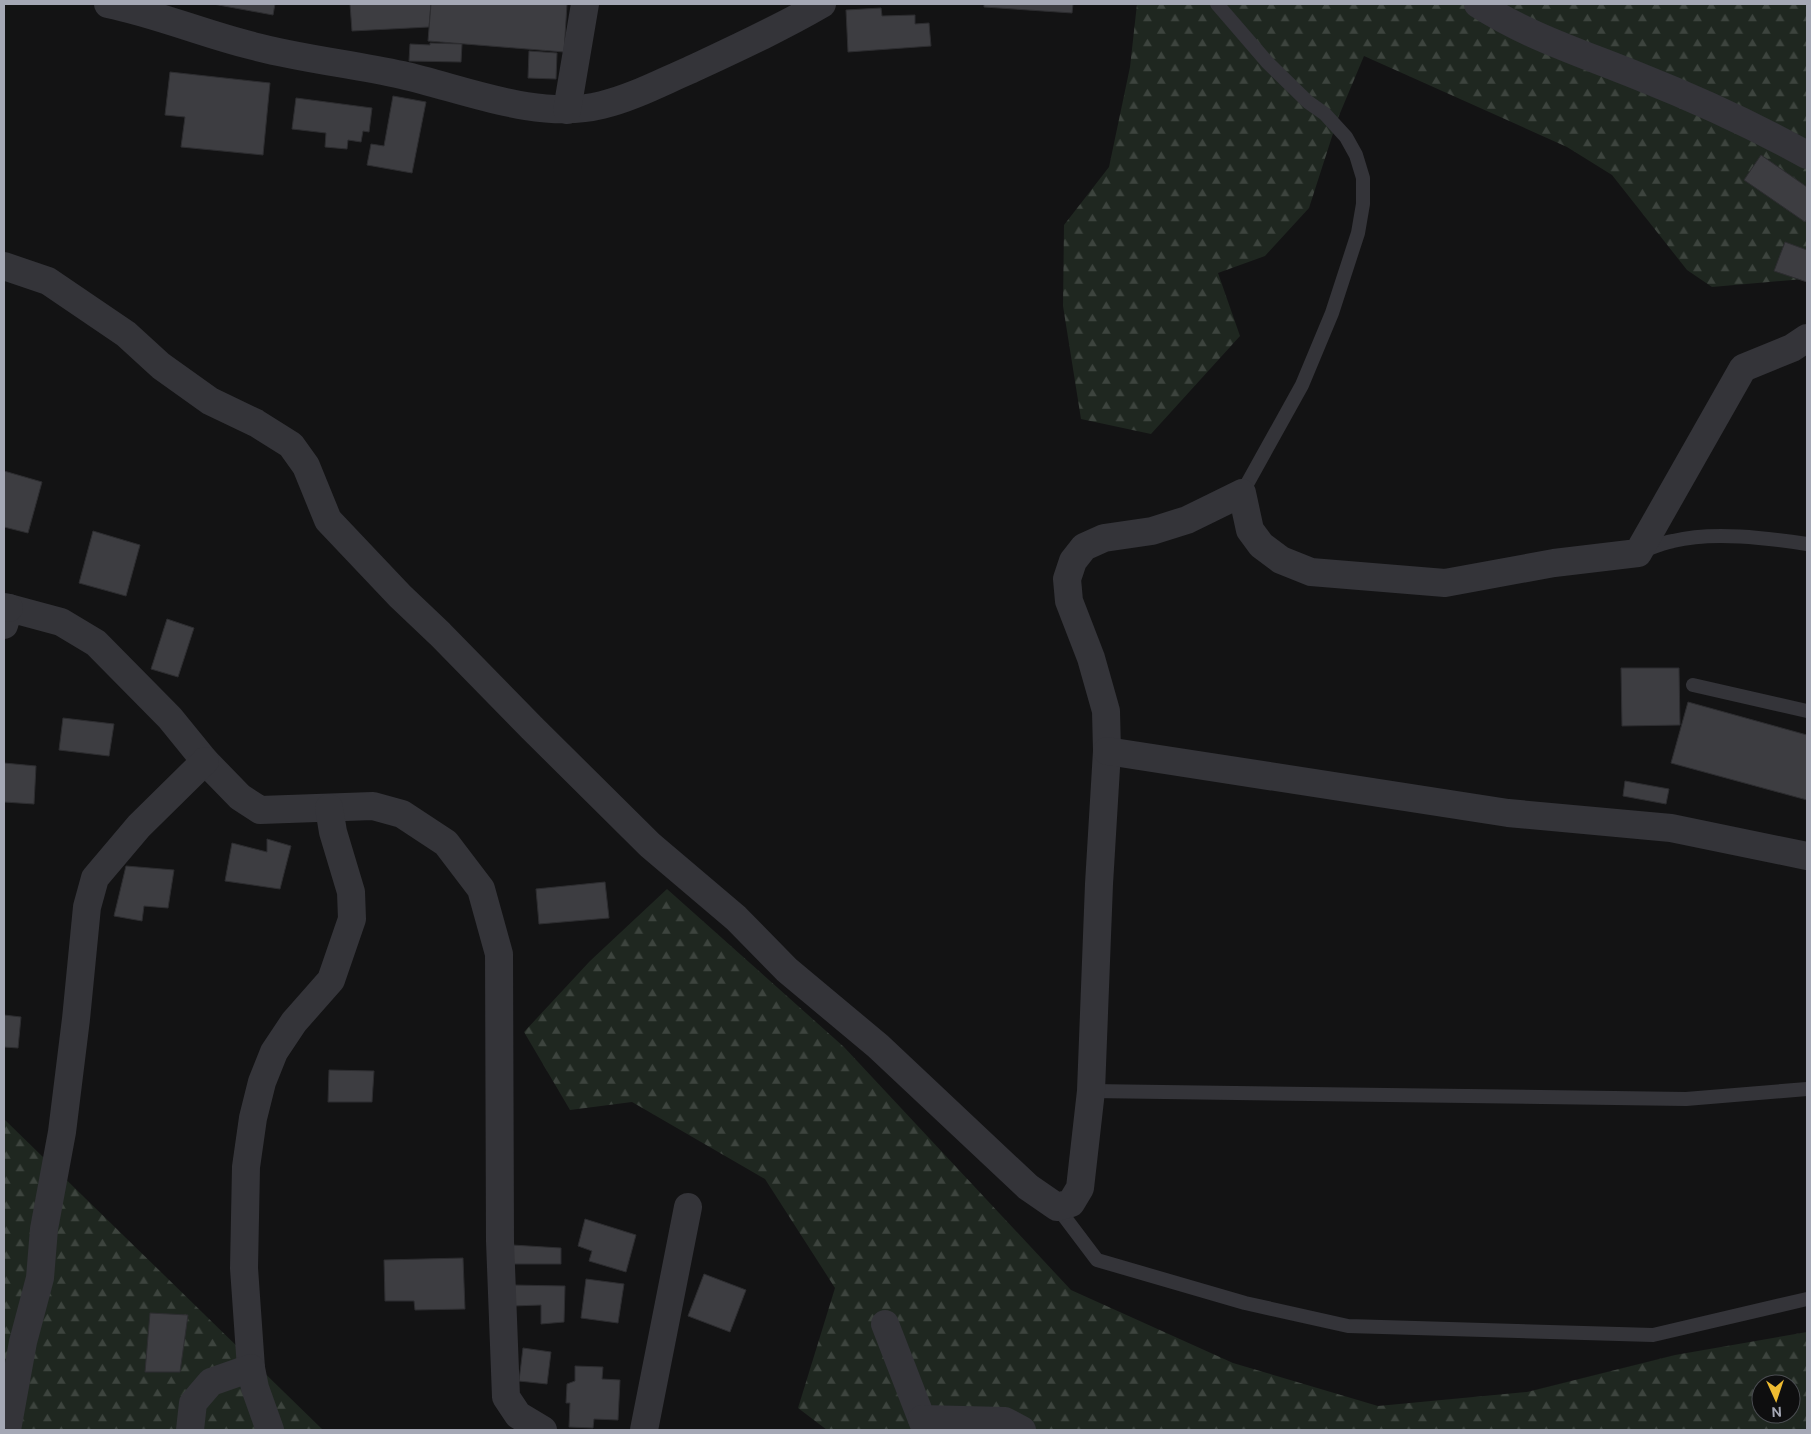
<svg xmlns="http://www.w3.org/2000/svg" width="1811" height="1434" viewBox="0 0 1811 1434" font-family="'DM Sans',sans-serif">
<defs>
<pattern id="forest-firs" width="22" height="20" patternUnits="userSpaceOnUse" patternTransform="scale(1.25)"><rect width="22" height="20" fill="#1f2720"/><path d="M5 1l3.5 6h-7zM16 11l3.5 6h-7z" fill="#3d443e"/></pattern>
</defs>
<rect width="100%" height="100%" fill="#131314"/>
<g fill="url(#forest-firs)" fill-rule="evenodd">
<polygon points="1137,4 1807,4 1807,281 1804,279 1712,287 1687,270 1612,175 1567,147 1364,56 1338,118 1309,208 1265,256 1218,273 1240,336 1151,434 1081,419 1063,306 1064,225 1109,167 1130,67"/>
<path d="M667,889L844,1047L1071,1290L1233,1363L1378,1406L1527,1392L1675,1355L1807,1332V1430H827L798,1408L835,1288L765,1179L632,1102L570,1110L524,1032L590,961ZM1761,1384H1791V1414H1761Z"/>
<polygon points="4,1119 323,1430 4,1430"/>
</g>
<g fill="#3d3d41" stroke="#2d2d30">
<polygon points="213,4 275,4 273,15"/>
<polygon points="350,4 431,4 429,27 352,31"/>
<polygon points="431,4 567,4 564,52 428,41"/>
<polygon points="984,4 1073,4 1072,13 984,7"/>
<polygon points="881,8 882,16 915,15 915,24 929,23 931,46 848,52 846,10"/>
<polygon points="430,43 462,44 461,62 409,61 410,44 430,45"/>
<polygon points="529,51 557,53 556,79 528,78"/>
<polygon points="170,72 270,83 263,155 181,147 185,117 165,115"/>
<polygon points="393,96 426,102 412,173 367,165 371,144 384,146"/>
<polygon points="296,98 372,108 369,132 363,131 361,142 348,140 347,149 325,147 326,133 292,129"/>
<polygon points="1761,155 1807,187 1807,219 1805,222 1744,180"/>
<polygon points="1785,242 1807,250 1807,282 1774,271"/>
<polygon points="4,471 42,482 28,533 4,527"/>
<polygon points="93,531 140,545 126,596 79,583"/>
<polygon points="167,619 194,628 178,677 151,669"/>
<polygon points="1621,668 1679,668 1680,725 1622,726"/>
<polygon points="1688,702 1807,735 1807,800 1671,763"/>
<polygon points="63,718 114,724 109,756 59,750"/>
<polygon points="4,763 36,766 34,804 4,802"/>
<polygon points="1625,781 1669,789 1666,804 1623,796"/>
<polygon points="267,839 291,846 280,889 225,881 232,843 267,852"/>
<polygon points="126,866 174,870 168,908 144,906 142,921 114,916"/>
<polygon points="605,882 609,918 539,924 536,889"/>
<polygon points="4,1015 21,1017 18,1048 4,1047"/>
<polygon points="329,1070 374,1071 372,1102 328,1102"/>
<polygon points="585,1219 636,1235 626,1272 589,1261 592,1251 578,1246"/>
<polygon points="512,1245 561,1248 561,1264 511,1264"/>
<polygon points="463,1258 465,1309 415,1310 414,1301 385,1301 384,1260"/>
<polygon points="704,1274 746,1290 730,1332 688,1316"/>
<polygon points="586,1279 624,1284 618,1323 581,1318"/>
<polygon points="512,1285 565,1286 564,1322 541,1324 541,1305 512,1306"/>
<polygon points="150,1313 188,1315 180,1372 145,1372"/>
<polygon points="523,1348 551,1352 547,1384 519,1381"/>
<polygon points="575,1366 603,1367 602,1379 620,1380 618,1420 594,1419 593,1428 569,1427 570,1403 566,1403 567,1384 575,1381"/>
</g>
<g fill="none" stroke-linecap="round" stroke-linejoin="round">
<g stroke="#343439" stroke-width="14">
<polyline points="1217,4 1267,62 1308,102 1325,114 1346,137 1356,155 1363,178 1363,204 1358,233 1332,313 1302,385 1242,493"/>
<path d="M1640,552C1651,548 1662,543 1673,541C1713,531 1767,538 1807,544"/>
<polyline points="1693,685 1807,711"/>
<polyline points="1091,1091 1686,1099 1807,1089"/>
<polyline points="1057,1207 1097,1260 1245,1303 1348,1326 1653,1335 1807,1299"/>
</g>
<g stroke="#343439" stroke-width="28">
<path d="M108,4C157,14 204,34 253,46C302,59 353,64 402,75C464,89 538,121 602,105C632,98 662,82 690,70C735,49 779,29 822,4"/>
<path d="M1478,4C1527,36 1584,54 1638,76C1696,99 1753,125 1807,155"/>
<polyline points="567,110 585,4"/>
<polyline points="4,266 48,281 126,334 161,366 210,401 256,423 291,445 306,466 328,520 400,596 440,634 532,728 650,845 736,918 787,970 878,1046 1028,1187 1057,1207 1071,1203 1080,1188 1091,1091 1099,884 1107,751 1106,711 1091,658 1069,601 1067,579 1073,561 1084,547 1104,538 1152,531 1187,520 1242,493 1250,530 1261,545 1281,560 1311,572 1445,583 1554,563 1638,553 1743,368 1792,348 1807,338"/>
<polyline points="4,625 9,608 61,622 96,643 170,718 205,761 240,797 260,810 373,806 402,814 446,843 481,889 499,954 500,1241 506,1397 518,1415 543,1430"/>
<polyline points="1107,751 1508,813 1671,828 1807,856"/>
<polyline points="885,1324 926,1430"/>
<polyline points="251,1368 244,1268 246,1167 253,1118 262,1082 274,1052 294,1022 331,980 352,919 351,892 333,832 329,808"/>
<polyline points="922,1419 1005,1421 1022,1430"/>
<polyline points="7,1430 23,1342 40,1278 44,1229 62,1132 76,1019 87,907 95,878 139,826 205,761"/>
<polyline points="190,1430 193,1403 211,1382 251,1368 255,1388 270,1430"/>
<polyline points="644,1430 688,1207"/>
</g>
<polyline stroke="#343439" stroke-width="28" points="4,607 9,608"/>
</g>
<rect width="1811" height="1434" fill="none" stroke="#a5a8b5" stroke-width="10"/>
<g transform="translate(1776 1399) rotate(177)"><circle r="24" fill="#0e0e0f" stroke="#4a4c51"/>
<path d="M0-4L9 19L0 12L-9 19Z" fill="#eebb31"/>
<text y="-8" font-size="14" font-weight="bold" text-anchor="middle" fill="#a5a8b5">N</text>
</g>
</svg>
